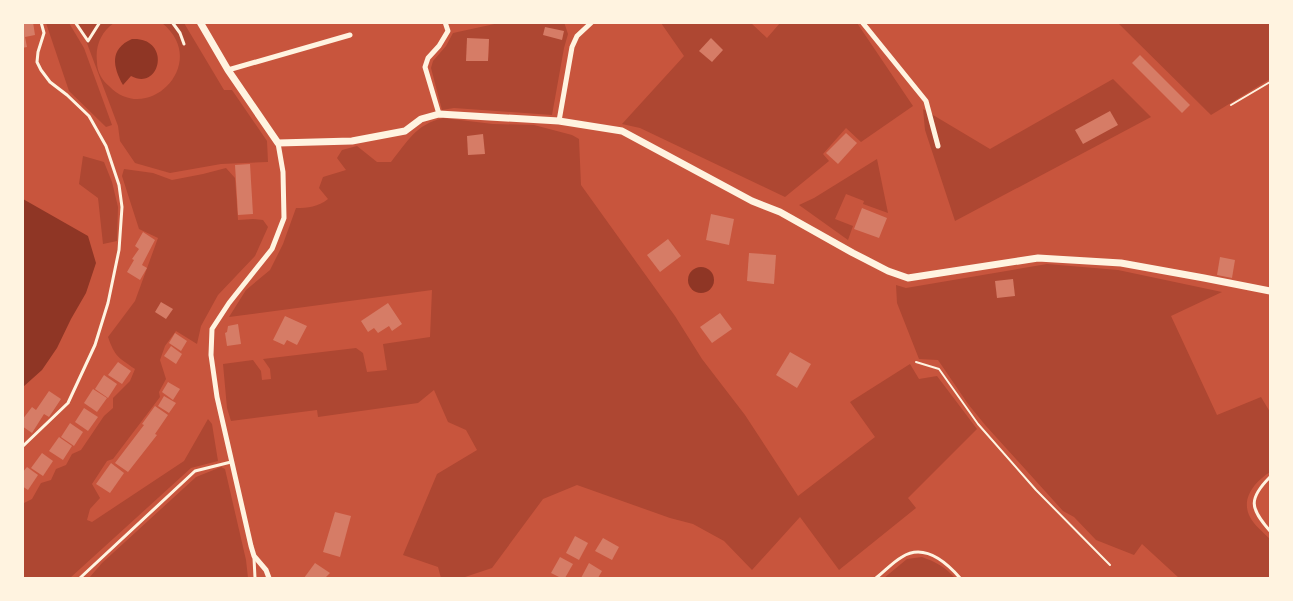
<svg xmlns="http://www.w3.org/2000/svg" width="1293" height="601" viewBox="0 0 1293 601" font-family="'Noto Sans',sans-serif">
<rect width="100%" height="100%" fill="#c8553d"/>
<g fill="#ae4732" fill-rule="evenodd">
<path d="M564,22L568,34L564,48L552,115L454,108L442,110L431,68L433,61L446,46L453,33L499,23ZM467,39H489L488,61H467Z"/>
<polygon points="46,23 69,23 84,48 112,125 106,127 69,91"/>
<path d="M78,23H114C101,32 95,46 97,62C97,72 102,80 109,86C148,127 211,62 162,23H184L224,90H232L267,141L268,162L221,164L170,173L135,163L120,141L118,126L82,30Z"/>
<polygon points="661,23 751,23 767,38 780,23 857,23 913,106 861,142 846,128 823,154 829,161 785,197 640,128 622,124 684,56"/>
<polygon points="1118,23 1270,23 1270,79 1211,115"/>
<polygon points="1113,79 1151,117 955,221 925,130 923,109 990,149"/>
<path d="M443,118L493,124L534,125L572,135L579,139L581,185L675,316L702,359L745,415L798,496L875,437L850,402L910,364L919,379L937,376L977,429L908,498L916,508L839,570L800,517L752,570L724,541L693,524L670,518L577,485L543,499L492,568L462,578H441L438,567L403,555L437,474L477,450L466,430L448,422L434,390L418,403L318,417L317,410L231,421L227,408L223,364L253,360L261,371L262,380L271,379L270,369L263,359L356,348L363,353L367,372L387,370L383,344L430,337L432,290L229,317L246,290L270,270L283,244L296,208C308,208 318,207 328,199L319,188L323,177L346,170L337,158L342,150L357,146L377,162H391C408,141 415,125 443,118Z"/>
<polygon points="83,156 104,162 112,182 118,207 117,241 103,244 98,198 79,184"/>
<polygon points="877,159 888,213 863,204 864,201 846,194 835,219 853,226 848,240 799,205 814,198"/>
<path d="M226,168L235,178L238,220L253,219L263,220L268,227L255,256L218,295L201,326L197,344L176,331L165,346L160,360L166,379L159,392L160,397L113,459L107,461L92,484L100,498L90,509L87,520L92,522L184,461L208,419L212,424L218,461L191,468L70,578H23L22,504L32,499L41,483L51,480L56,469L66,465L72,454L81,450L104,416L113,408V398L130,381L135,369C118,357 115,357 108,337L135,301L158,238L139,229L122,176L124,169L153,173L172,180L203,174Z"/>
<path d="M1047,264L1118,270L1222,292L1171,316L1217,415L1261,397L1270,412V472C1256,481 1240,498 1250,517C1254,525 1264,533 1270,539V578H1179L1142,544L1134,555L1096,540L1074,517L1063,511L986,426L968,404L938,360L919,359L897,303L896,285L906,288Z"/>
<polygon points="221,467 225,469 246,560 248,578 89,578 102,563 196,477"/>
<path d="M922,557C936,562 945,567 955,578H884L907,559Z"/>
</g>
<g fill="#8f3625">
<path d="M132,39C172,37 161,92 131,76L123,85C113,67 109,49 132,39Z"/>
<polygon points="23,199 88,236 96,263 86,293 71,319 57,348 42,370 23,387"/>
<circle cx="701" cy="280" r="13"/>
</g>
<g fill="#d67c66">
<polygon points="22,22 33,22 35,35 25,37 27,47 22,48"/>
<polygon points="545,27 564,31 562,40 543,35"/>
<polygon points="467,38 489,39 488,61 466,61"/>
<polygon points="711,38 723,50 712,62 699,51"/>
<polygon points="1140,55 1190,105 1182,113 1132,63"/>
<polygon points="1110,111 1118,125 1083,144 1075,130"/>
<polygon points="846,133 857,143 838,164 826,153"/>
<polygon points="483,134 485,154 468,155 467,136"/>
<polygon points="250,164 253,214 238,215 235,165"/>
<polygon points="862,208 887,218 879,238 854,229"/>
<polygon points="711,214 734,219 729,245 706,240"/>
<polygon points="143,232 155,240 142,265 147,268 140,280 127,272 134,260 132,259 139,249 135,246"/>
<polygon points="668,239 681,256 660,272 647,255"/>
<polygon points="749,253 776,255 774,284 747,281"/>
<polygon points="1220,257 1235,260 1232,278 1217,275"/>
<polygon points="1013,279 1015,296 997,298 995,281"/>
<polygon points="161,302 173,309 166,319 155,312"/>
<polygon points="388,303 402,324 392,331 389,326 378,333 374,328 368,332 361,321"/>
<polygon points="720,313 732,329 712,343 700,327"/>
<polygon points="285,316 307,326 297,345 287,340 284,345 273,340"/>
<polygon points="238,324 241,344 227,346 225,333 227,332 228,326"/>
<polygon points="175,333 187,341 181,351 169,343"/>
<polygon points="171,346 182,354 176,364 164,356"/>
<polygon points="790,352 811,364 797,388 776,375"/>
<polygon points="118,362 131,371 122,384 108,375"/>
<polygon points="104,375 117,384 108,398 95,389"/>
<polygon points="168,382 180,389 173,400 162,392"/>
<polygon points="93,389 107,398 97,412 84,403"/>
<polygon points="49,391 61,399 49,417 44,414 32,433 22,426 22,420 32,407 36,410"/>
<polygon points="164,396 176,403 169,413 158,406"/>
<polygon points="155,406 168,415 155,434 157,435 128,472 115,463 144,425 142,424"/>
<polygon points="84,408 98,417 88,431 75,422"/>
<polygon points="70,423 83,432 74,446 61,437"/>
<polygon points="59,437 72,446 63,460 49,451"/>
<polygon points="42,453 53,461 43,476 31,468"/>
<polygon points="111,463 124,473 110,493 96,484"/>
<polygon points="27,467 38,475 28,490 22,486 22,473"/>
<polygon points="335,512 351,516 340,557 323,552"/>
<polygon points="575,536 588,543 579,560 566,553"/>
<polygon points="603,538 619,547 612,560 595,551"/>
<polygon points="560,557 573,564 565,578 561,578 551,573"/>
<polygon points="315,563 330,573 325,578 304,578"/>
<polygon points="589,563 602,571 598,578 581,578"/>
</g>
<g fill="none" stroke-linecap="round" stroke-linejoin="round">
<g stroke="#fff3e0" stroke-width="2">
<polyline points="1231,105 1270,82"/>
<polyline points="916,362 939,369 978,424 1036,490 1110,565"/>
</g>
<g stroke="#fff3e0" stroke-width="3">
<polyline points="75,22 88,41 100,22"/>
<polyline points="172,22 180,33 184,44"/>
<polyline points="22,447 68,403 95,345 108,303 119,250 122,207 119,185 106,146 89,116 67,95 50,82 41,70 37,62 38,52 44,33 41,22"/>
<path d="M1270,477C1248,499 1250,508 1270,531"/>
<polyline points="254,558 255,578"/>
<polyline points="80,578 195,471 231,462"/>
<path d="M876,578C885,571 893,562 902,557C924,543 946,562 960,578"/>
</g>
<g stroke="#fff3e0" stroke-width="5">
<polyline points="862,22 926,101 938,146"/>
<polyline points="228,70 350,35"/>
<polyline points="439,114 425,67 428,58 439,46 448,31 445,22"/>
<polyline points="559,121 572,47 577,36 592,22"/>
<polyline points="269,578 266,570 254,556 251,546 217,397 211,355 212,329 229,303 272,249 284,218 283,172 278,143"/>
</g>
<polyline stroke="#fff3e0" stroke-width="7" points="200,22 228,70 278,143 352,141 405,131 421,119 439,114 559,121 622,131 752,201 780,212 853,253 888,271 908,278 1038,258 1121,263 1204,278 1270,291"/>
</g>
<rect width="1293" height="601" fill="none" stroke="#fff3e0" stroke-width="48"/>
</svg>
